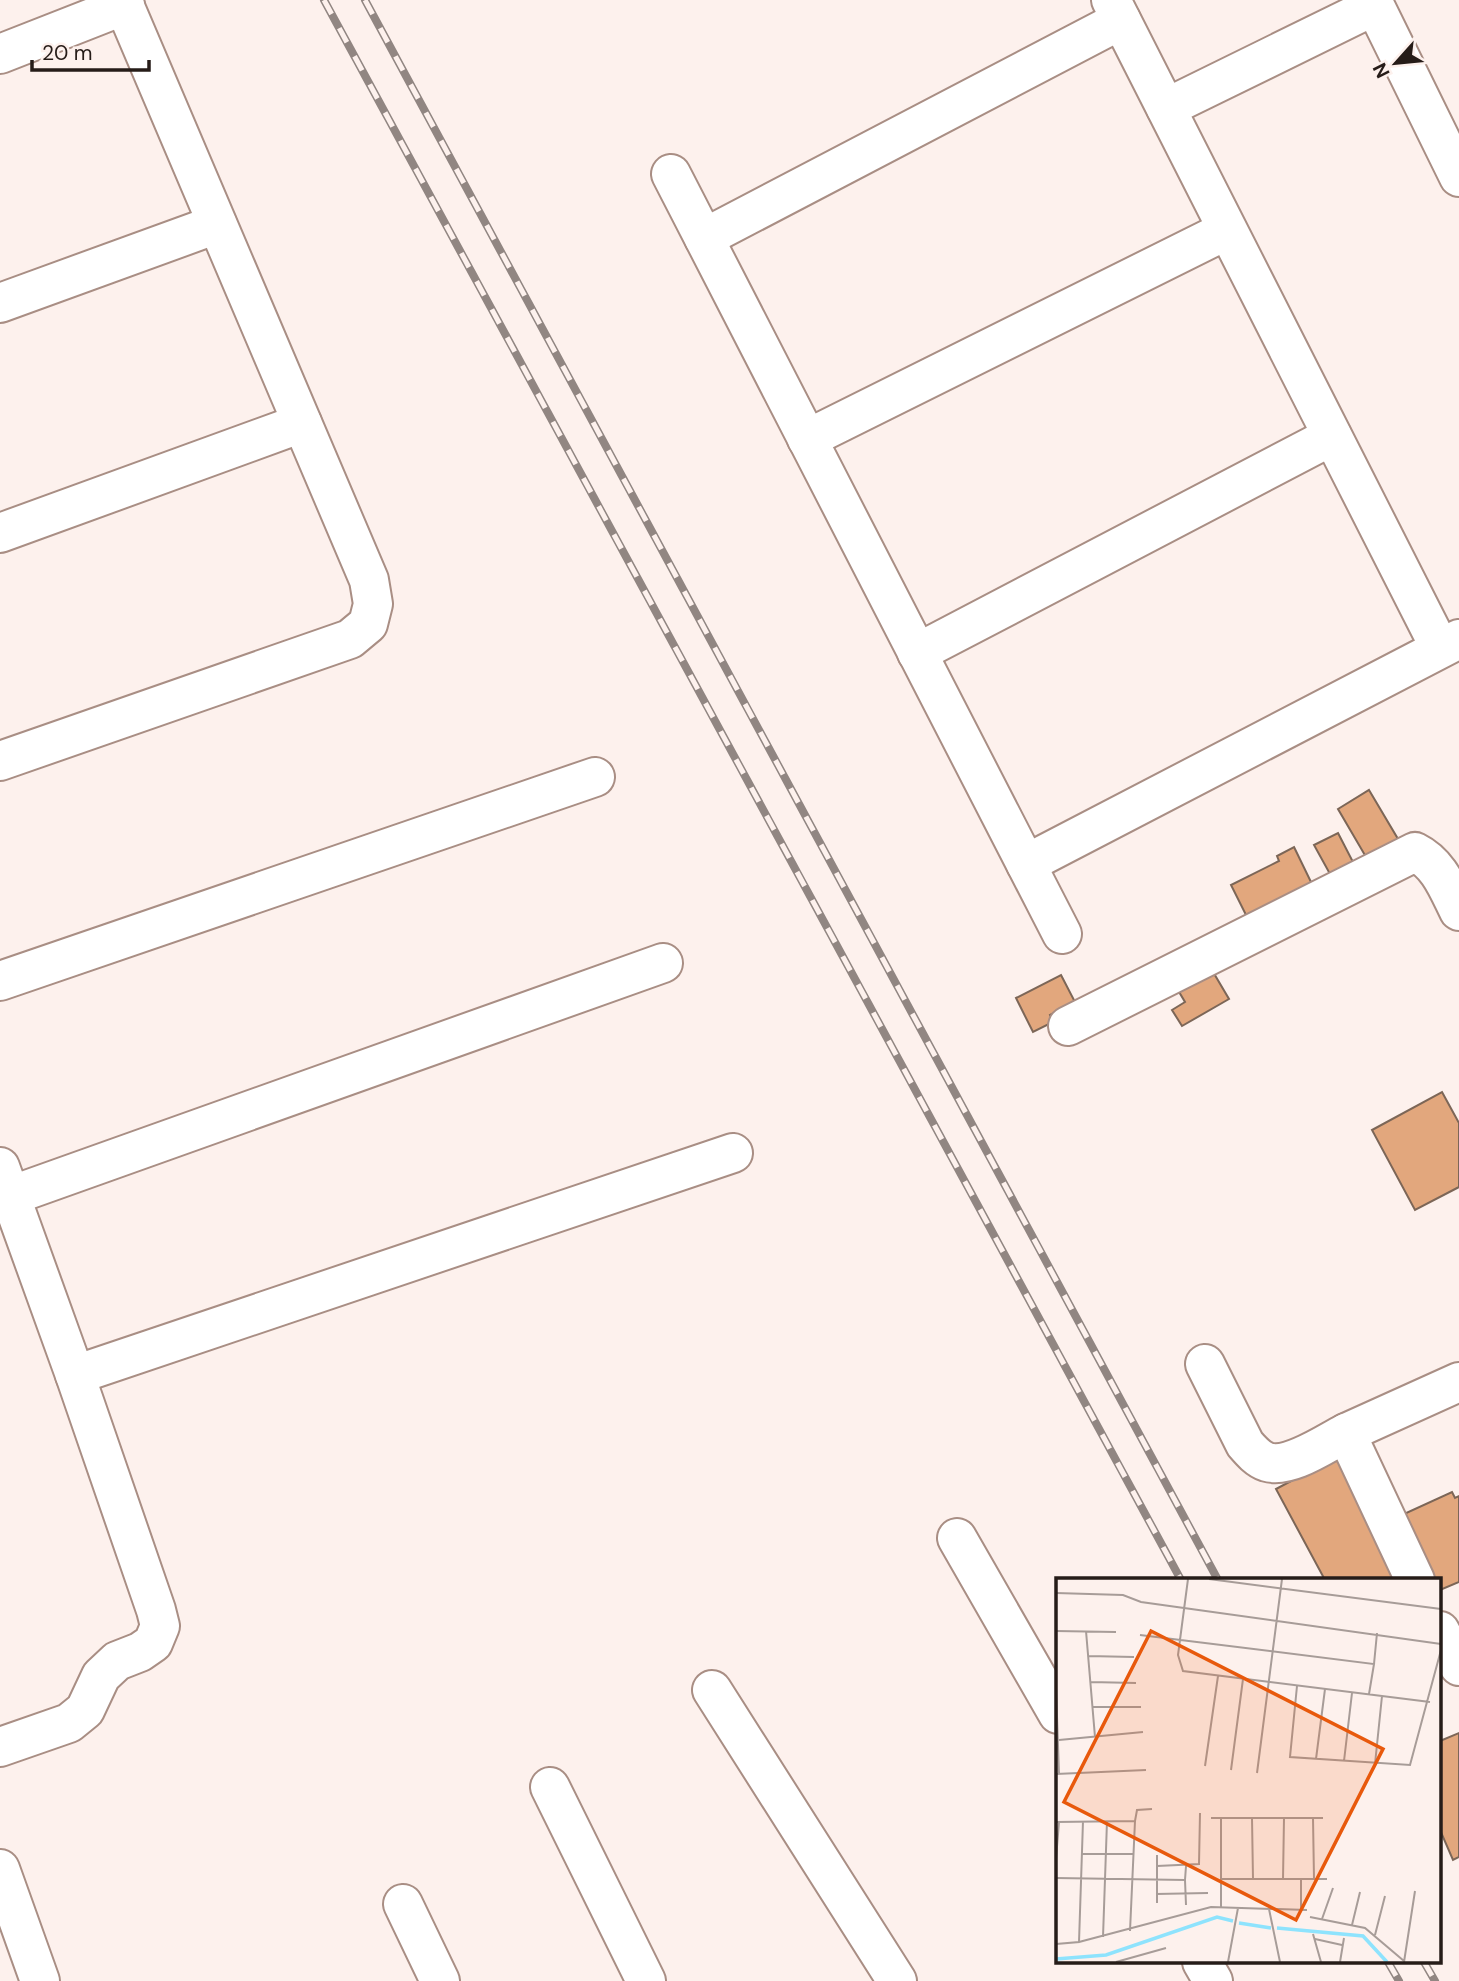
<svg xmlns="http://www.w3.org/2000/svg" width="1459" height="1981" viewBox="0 0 1459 1981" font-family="'DM Sans',sans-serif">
<rect width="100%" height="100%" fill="#fdf1ed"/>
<g fill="#e2a77d" stroke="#7c6657" stroke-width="2">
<polygon points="1369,790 1398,839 1366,857 1338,809"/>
<polygon points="1338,833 1353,862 1330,874 1314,845"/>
<polygon points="1294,847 1312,884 1247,917 1231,885 1279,861 1277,856"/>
<polygon points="1206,960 1229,999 1182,1026 1172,1010 1185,1002 1172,980"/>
<polygon points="1061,975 1075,1002 1050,1015 1053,1022 1033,1032 1016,998"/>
<polygon points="1442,1092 1459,1123 1459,1187 1415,1210 1372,1130"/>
<polygon points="1338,1456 1404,1580 1325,1580 1276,1489"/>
<polygon points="1452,1492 1455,1498 1459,1496 1459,1582 1440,1590 1440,1580 1435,1580 1404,1514"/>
<polygon points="1459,1733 1459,1857 1453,1860 1440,1830 1440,1741"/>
</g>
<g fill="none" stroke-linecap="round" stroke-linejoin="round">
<g stroke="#a98e84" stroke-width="42">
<g id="minor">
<polyline points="1111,0 1440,648"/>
<polyline points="1372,0 1459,177"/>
<polyline points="0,54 125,5"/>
<polyline points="1166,108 1374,6"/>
<polyline points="671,174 1062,934"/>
<polyline points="704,238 1121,20"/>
<polyline points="0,303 217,224"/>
<polyline points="807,439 1227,230"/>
<polyline points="0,533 302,423"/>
<polyline points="917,653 1332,436"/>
<polyline points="0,761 350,639 368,624 373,604 369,580 122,0"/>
<polyline points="1026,864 1459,639"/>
<polyline points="0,981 595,777"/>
<path d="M1068,1026L1415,852C1439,864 1447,887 1459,911"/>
<polyline points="0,1167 75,1375 156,1610 160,1626 153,1643 140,1652 117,1661 101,1676 85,1710 69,1723 0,1747"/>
<polyline points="10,1196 663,963"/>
<path d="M1205,1364L1245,1444C1251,1451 1258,1459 1267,1462C1290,1469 1326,1443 1346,1433L1415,1580"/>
<polyline points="75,1375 733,1153"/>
<polyline points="1346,1433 1459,1382"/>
<polyline points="957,1538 1058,1714"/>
<polyline points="1440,1631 1459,1666"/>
<polyline points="712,1690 897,1981"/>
<polyline points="550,1787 646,1981"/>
<polyline points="0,1869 40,1981"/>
<polyline points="403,1904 440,1981"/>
<polyline points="1202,1962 1213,1981"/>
</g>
</g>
<use href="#minor" stroke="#fff" stroke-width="38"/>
<g stroke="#918682" stroke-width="8">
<g id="rail">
<polyline points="324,0 1181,1580"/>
<polyline points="365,0 1218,1580"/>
<polyline points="1388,1962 1399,1981"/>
<polyline points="1424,1962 1435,1981"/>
</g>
</g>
<use href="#rail" stroke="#fdf1ed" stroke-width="5" stroke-dasharray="16" stroke-linecap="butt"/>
</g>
<g transform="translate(1056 1578)">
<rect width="385" height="385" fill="#fdf1ed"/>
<path fill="none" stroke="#8ee3fd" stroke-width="3.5" d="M183,345L215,350M221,350L307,358L331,384M0,381L50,377L161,339L177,343"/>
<path fill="none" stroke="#a79c98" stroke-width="2" d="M132,1L122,77L127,93L374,124M153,1L385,31M0,15L67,17L85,24L385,66M0,53L60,54M30,53L39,159M84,57L318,86L313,116M32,78L78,79M318,86L321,55M34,104L80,105M241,108L234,179L354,187L385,72M0,110L3,196M36,129H85M3,162L87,154M260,181L269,111M288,183L296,115M319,186L326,118M149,188L162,98M175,192L187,101M201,195L226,1M0,196L90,192M155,240H267M196,240L197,301M257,240L258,301M0,244L79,243L81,232L96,231M26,276H78M0,281L3,244M101,288L143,286L144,235M0,300L129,302L130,288M166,301H271M227,301L228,240M129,302L130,327M100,316L152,315M101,325V277M165,329V240M213,331L224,384M245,332V301M254,339L309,350L348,383M266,341L277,310M296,347L304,314M74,353L79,243M257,356L265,384M319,357L329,318M47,359L51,243M259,361L286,367M23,364L155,329L251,332M0,366L23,364L27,243M60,384L110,370M172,384L182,330M284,384L288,360M348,384L359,313"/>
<path fill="#e8590c" fill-opacity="0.15" stroke="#e8590c" stroke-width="3.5" d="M95,53L327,171L240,342L8,224Z"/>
<rect width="385" height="385" fill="none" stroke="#261c18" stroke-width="3.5"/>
</g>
<g transform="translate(1396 63) rotate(243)" stroke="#fdf1ed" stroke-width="5" paint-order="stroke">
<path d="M0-5L12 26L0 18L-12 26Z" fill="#261c18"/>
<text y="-10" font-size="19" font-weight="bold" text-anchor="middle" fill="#261c18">N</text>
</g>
<path d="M32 60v10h117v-10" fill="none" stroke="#261c18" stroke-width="3.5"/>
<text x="42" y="60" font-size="21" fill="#261c18" stroke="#fdf1ed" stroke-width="5" paint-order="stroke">20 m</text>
</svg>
